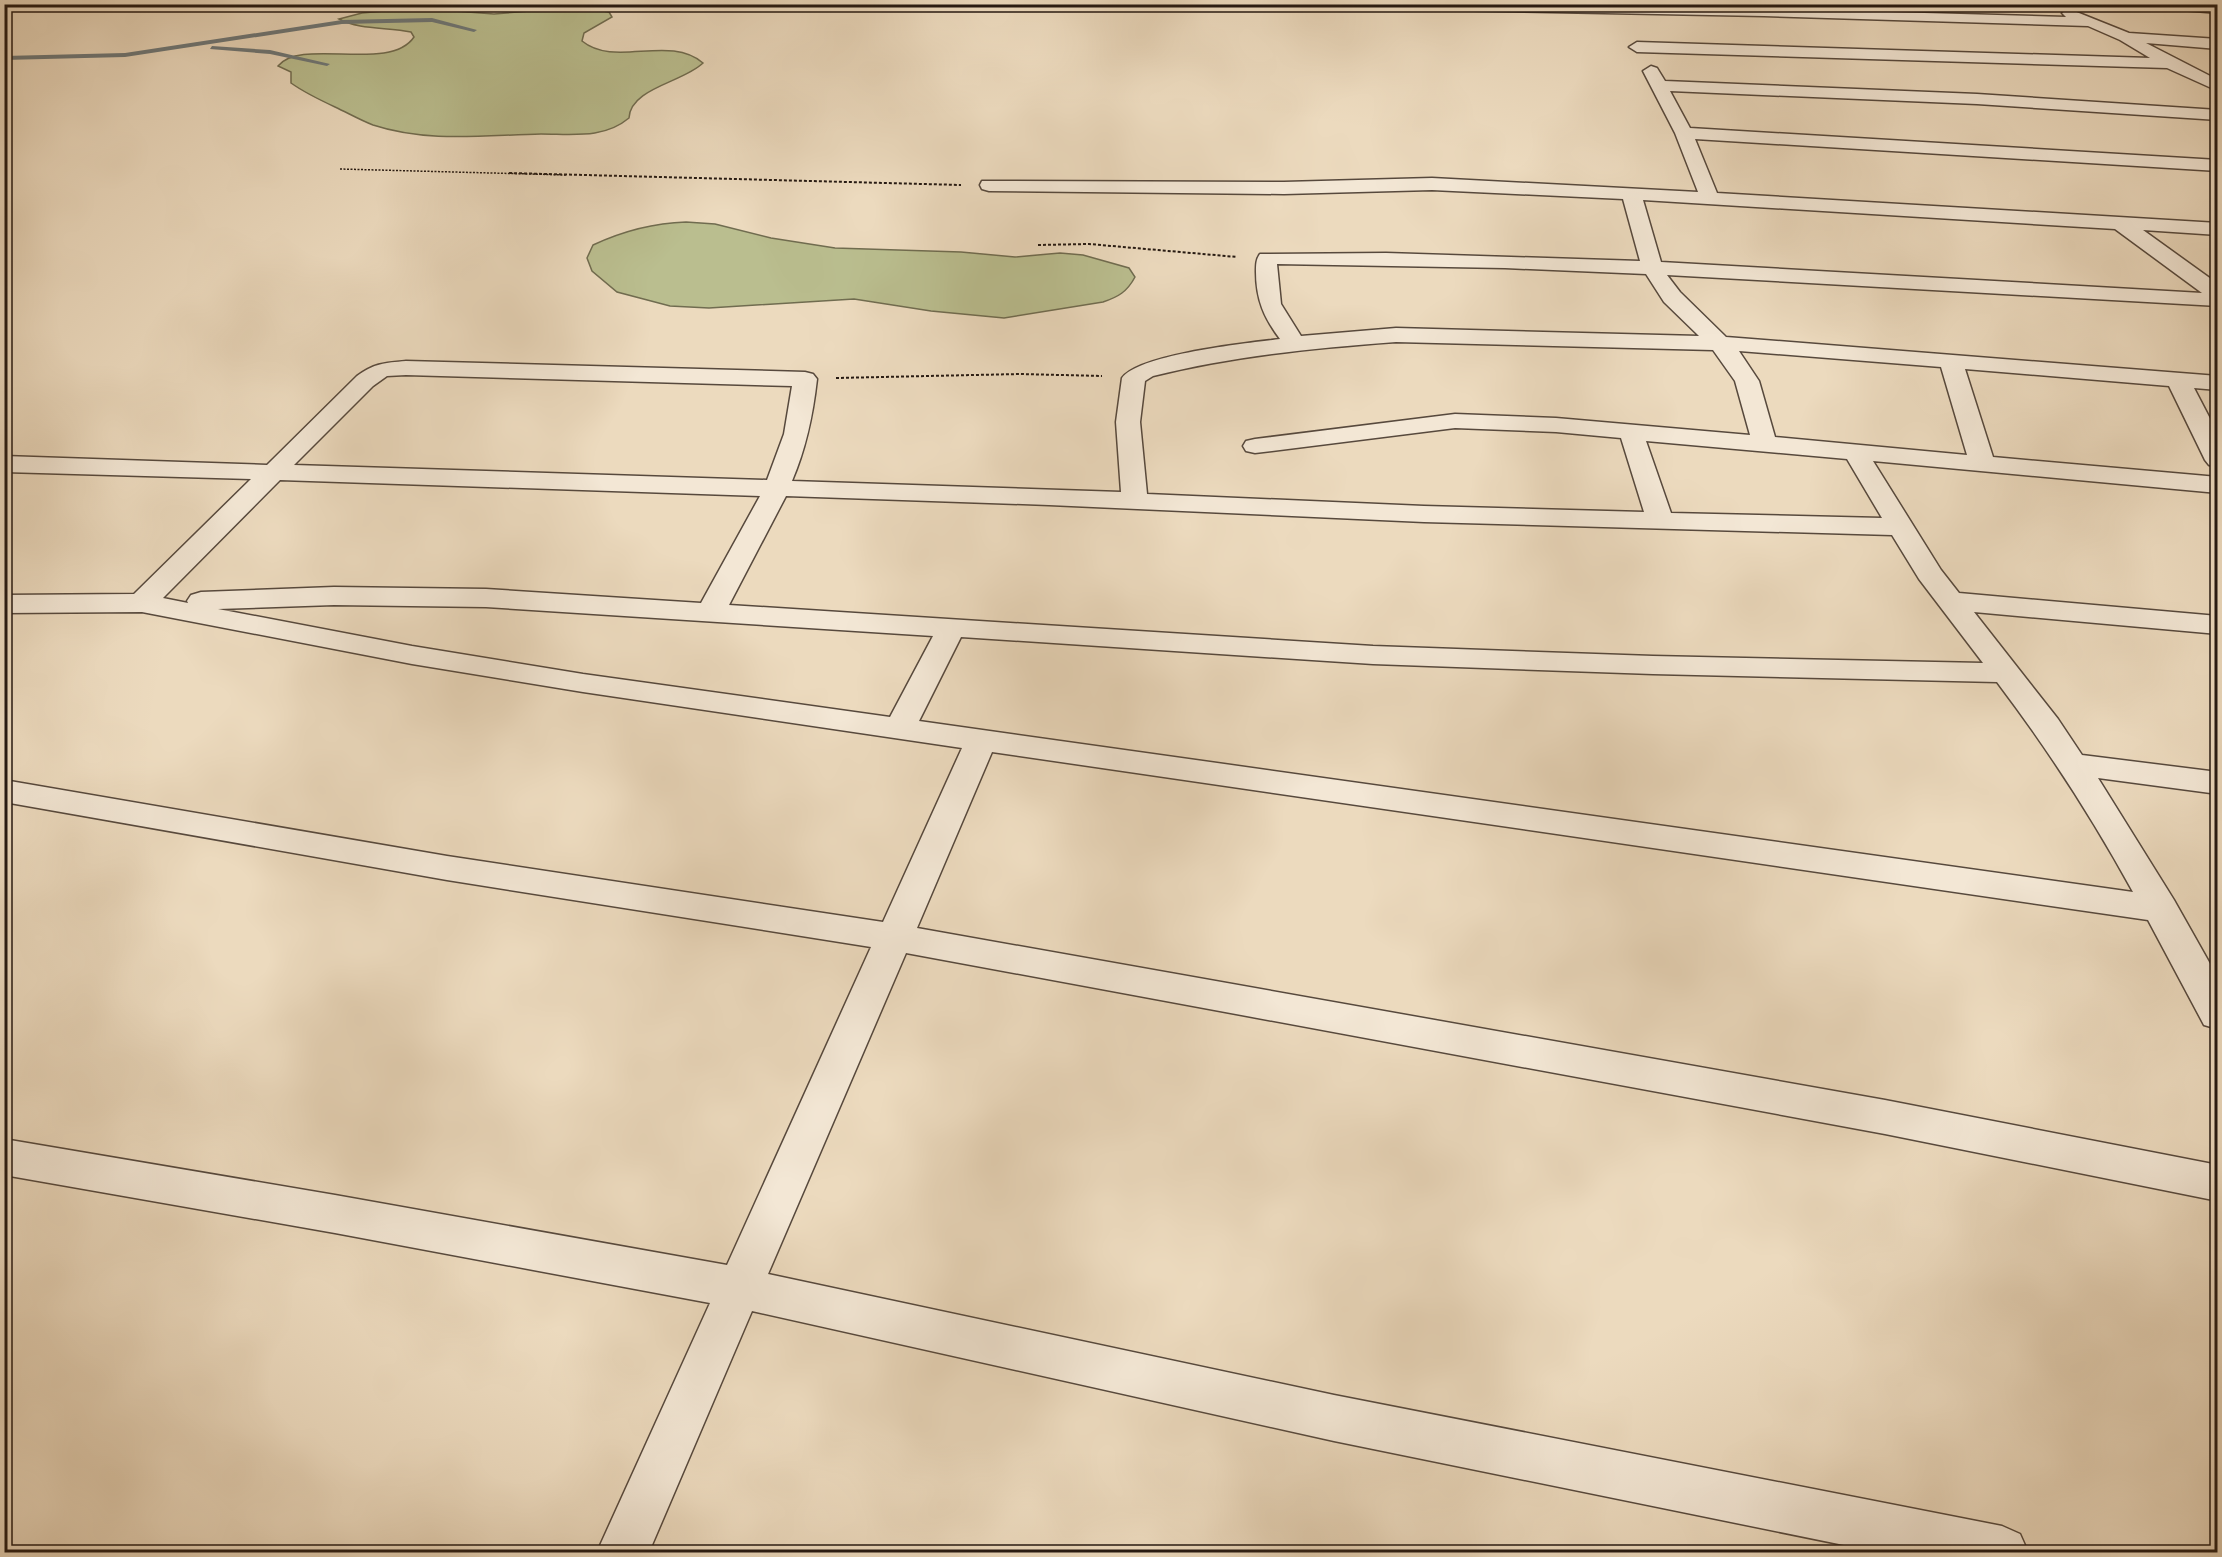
<svg xmlns="http://www.w3.org/2000/svg" width="2222" height="1557" viewBox="0 0 2222 1557" font-family="'Libre Bodoni',serif">
<rect width="100%" height="100%" fill="#ecdabe"/>
<filter id="stains"><feTurbulence type="fractalNoise" baseFrequency=".00333" numOctaves="4"/><feColorMatrix values="0 0 0 0 .2 0 0 0 0 .09 0 0 0 0 .02 0 0 0 .5 -.17"/></filter>
<radialGradient id="worn" r=".72"><stop offset=".6" stop-color="#630" stop-opacity="0"/><stop offset="1" stop-color="#630" stop-opacity=".3"/></radialGradient>
<g fill="#babe8f" stroke="#706c50" stroke-width="1.5">
<path d="M580,7L609,12L612,17L584,33L582,41C615,68 669,34 703,63C684,82 630,88 629,118C604,139 573,134 541,134C484,135 428,143 373,125C360,120 348,113 335,107C320,100 305,93 291,83V72L278,66C301,37 390,73 414,37L411,32C388,27 359,30 339,19L362,13L395,10L428,9L494,14Z"/>
<path d="M686,222L715,224L771,238L835,248L961,252L1015,257L1060,253L1083,255L1129,268L1135,277C1127,292 1118,297 1103,302L1004,318L931,311L854,299L709,308L670,306L617,292L592,271L587,258L593,245C623,231 653,223 686,222Z"/>
</g>
<g fill="none" stroke-linecap="round" stroke-linejoin="round">
<g fill="#6e7879" fill-rule="evenodd">
<polygon points="432,18 477,30 474,32 432,22 342,24 125,57 4,60 4,56 125,53 342,20"/>
<polygon points="212,46 270,50 330,64 327,66 270,54 210,49"/>
</g>
<g stroke="#57493d" stroke-width="3">
<g id="minor">
<polygon points="1332,4 1596,4 2066,17 2062,13 2069,9 2129,33 2218,39 2218,49 2146,43 2218,80 2218,91 2167,68 1637,52 1629,47 1637,42 2150,58 2120,40 2088,26 1764,16 1339,8"/>
<polygon points="2151,4 2218,5 2218,13 2158,8"/>
<path d="M1651,66L1657,68L1665,81L1977,94L2218,110V120L1977,104L1670,91L1690,128L2218,160V171L1695,139L1717,193L2218,223V235L2143,230L2218,284V306L1667,275L1680,292L1726,337L2218,376V390L2194,388L2218,434V467L2209,465L2205,460L2169,386L1965,369L1993,457L2218,477V493L1873,461L1941,570L1959,593L2218,616V634L1974,612L2058,719L2082,755L2218,772V794L2098,778L2174,900L2218,978V1029L2204,1025L2148,920L992,752L917,928L1885,1100L2218,1165V1201L1885,1134L906,953L768,1274L1334,1395L2002,1526L2020,1534L2028,1552H1878L1334,1441L752,1311L649,1552H597L710,1303L335,1233L4,1175V1139L335,1195L727,1265L871,947L447,880L4,802V780L447,856L883,922L962,748L583,692L412,664L142,612L4,613V595L134,594L251,479L4,472V456L267,465L357,376C375,363 384,363 406,361L805,372L813,374L817,379C813,415 806,448 792,481L1121,492L1116,422L1122,378C1139,354 1249,343 1280,339C1264,318 1256,299 1256,272C1256,265 1256,259 1260,254L1386,253L1640,261L1623,199L1432,190L1284,194L989,191L982,189L980,185L982,181L1284,182L1432,178L1698,192L1675,133L1643,71ZM1643,200L2115,229L2202,293L1661,262ZM1277,264L1505,268L1646,274L1664,302L1699,336L1396,328L1301,336L1281,304ZM1396,342L1713,350L1735,381L1750,435L1556,418L1455,414L1255,439L1246,441L1243,446L1246,451L1255,453L1455,428L1556,432L1621,438L1644,512L1424,506L1147,494L1140,422L1145,381L1153,376C1233,356 1314,348 1396,342ZM1739,351L1941,367L1967,455L1775,437L1759,381ZM406,375L792,386L784,434L767,480L294,465L373,386L387,376ZM1646,441L1847,459L1882,518L1671,513ZM280,480L760,496L701,603L486,589L334,587L201,592L191,595L187,601L188,603L163,598ZM786,496L1049,505L1424,522L1892,535L1919,579L1983,663L1653,656L1373,646L729,605ZM334,605L486,607L933,636L890,717L583,674L412,646L218,609ZM961,637L1373,664L1653,674L1997,682C2047,748 2093,819 2133,892L919,721Z"/>
</g>
</g>
<polyline stroke="#251912" stroke-width="1.5" stroke-dasharray="2 1.5" stroke-linecap="butt" points="340,169 567,175"/>
<g stroke="#251912" stroke-width="2" stroke-dasharray="3 2" stroke-linecap="butt">
<polyline points="509,173 961,185"/>
<polyline points="1038,245 1089,244 1237,257"/>
<polyline points="836,378 1020,374 1102,376"/>
</g>
<use href="#minor" fill="#f3e7d5" fill-rule="evenodd"/>
</g>
<rect width="2222" height="1557" fill="none" stroke="#ecdabe" stroke-width="24"/>
<rect x="6" y="6" width="2210" height="1545" fill="none" stroke="#251912" stroke-width="3"/>
<rect x="12" y="12" width="2198" height="1533" fill="none" stroke="#251912" stroke-width="1.5"/>
<rect width="100%" height="100%" filter="url(#stains)"/>
<rect width="100%" height="100%" fill="url(#worn)"/>
</svg>
